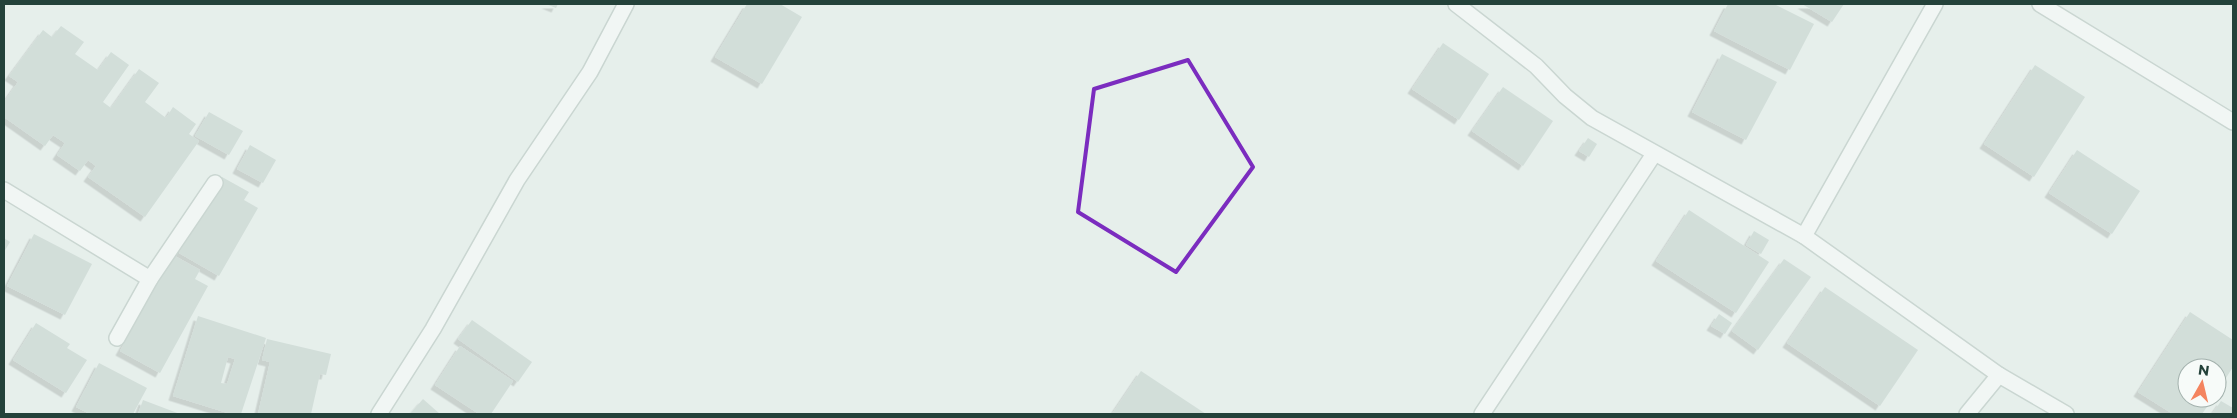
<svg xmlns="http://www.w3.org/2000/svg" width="2237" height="418" viewBox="0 0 2237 418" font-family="Montserrat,sans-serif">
<defs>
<filter id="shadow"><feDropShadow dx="-4.5" dy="4.5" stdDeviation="0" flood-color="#0004"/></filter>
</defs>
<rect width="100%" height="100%" fill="#e6efeb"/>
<g fill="#bbcac4" fill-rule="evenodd" filter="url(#shadow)">
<polygon points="546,4 558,4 556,8"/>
<polygon points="747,4 780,4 802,17 762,84 715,57"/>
<polygon points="1728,4 1774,4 1814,24 1790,70 1714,31"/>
<polygon points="1802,4 1844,4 1832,22"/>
<polygon points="61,26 84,42 75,54 98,70 111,52 129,65 103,102 111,108 139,69 159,83 145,102 166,118 173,107 196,124 189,134 199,141 145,217 88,177 96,166 88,160 80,171 57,155 65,143 53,135 45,146 4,117 4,102 18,82 9,76 43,30 52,37"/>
<polygon points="1443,43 1489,74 1459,120 1412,89"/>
<polygon points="1722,54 1777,82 1746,140 1692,112"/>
<polygon points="2035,65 2085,97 2034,177 1984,144"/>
<polygon points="1503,87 1553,121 1523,166 1472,131"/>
<polygon points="209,112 243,131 229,155 195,136"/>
<polygon points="1588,138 1597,144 1589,157 1579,151"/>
<polygon points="250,145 276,160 263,183 237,169"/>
<polygon points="2077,150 2140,191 2112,234 2049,193"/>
<polygon points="222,177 249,192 244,200 258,208 219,276 179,253"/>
<polygon points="1689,210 1769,262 1736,313 1656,261"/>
<polygon points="1754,231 1769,240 1761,254 1746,245"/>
<polygon points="34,234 92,264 65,315 7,286"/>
<polygon points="4,238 10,242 4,252"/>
<polygon points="173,255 200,270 195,279 208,286 160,373 120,351"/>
<polygon points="1784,259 1811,277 1758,350 1732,331"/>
<polygon points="1825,287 1918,350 1880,406 1787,343"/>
<polygon points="2190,312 2233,340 2233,367 2217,392 2217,368 2187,368 2187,398 2213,398 2202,414 2173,414 2138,392"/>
<polygon points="1719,314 1732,323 1725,334 1711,326"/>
<path d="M198,316L266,338L241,414H231L173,396ZM228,357L235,359L227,384L221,383Z"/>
<polygon points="472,320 532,362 518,382 458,339"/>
<polygon points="36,323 70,344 67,348 87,360 66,393 13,360"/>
<polygon points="267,339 331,354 326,375 320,374 311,414 258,414 270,362 262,360"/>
<polygon points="460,346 513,381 491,414 479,414 435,385"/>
<polygon points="99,363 147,388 133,414 90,414 76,407"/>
<polygon points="1141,371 1206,414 1112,414"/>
<polygon points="423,399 440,414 410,414"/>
<polygon points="143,400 180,414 138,414"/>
<polygon points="2221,401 2233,408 2233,414 2212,414"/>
</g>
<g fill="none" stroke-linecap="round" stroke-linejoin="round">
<g stroke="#a8b8b2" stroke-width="18">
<g id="service">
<polyline points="4,190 150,279"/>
<polyline points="117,338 150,279 215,183"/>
</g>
</g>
<g stroke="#a8b8b2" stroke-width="18">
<g id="minor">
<polyline points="1456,4 1536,66 1565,96 1592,118 1804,236 1999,375 2066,414"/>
<polyline points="2040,4 2233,122"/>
<polyline points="1804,236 1935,4"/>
<polyline points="379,414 433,329 517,180 590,72 626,4"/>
<polyline points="1482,414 1654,154"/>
<polyline points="1967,414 1999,375"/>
</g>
</g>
<use href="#service" stroke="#fff" stroke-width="15"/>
<use href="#minor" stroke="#fff" stroke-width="15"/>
</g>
<path d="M0 0H2237V418H0ZM1188,60L1253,167L1176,272L1078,212L1094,89Z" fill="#e6efeb" fill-opacity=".55" fill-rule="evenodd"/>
<path fill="none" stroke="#7b2cbf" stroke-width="4" stroke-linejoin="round" d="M1188,60L1253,167L1176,272L1078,212L1094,89Z"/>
<rect width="2237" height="418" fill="none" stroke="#24423a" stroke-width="10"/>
<g transform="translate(2202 383) rotate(8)"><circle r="24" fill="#f7fbf9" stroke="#a3b1ad"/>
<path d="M0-4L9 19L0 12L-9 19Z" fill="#f4845f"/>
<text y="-8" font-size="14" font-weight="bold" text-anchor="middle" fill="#24423a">N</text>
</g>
</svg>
